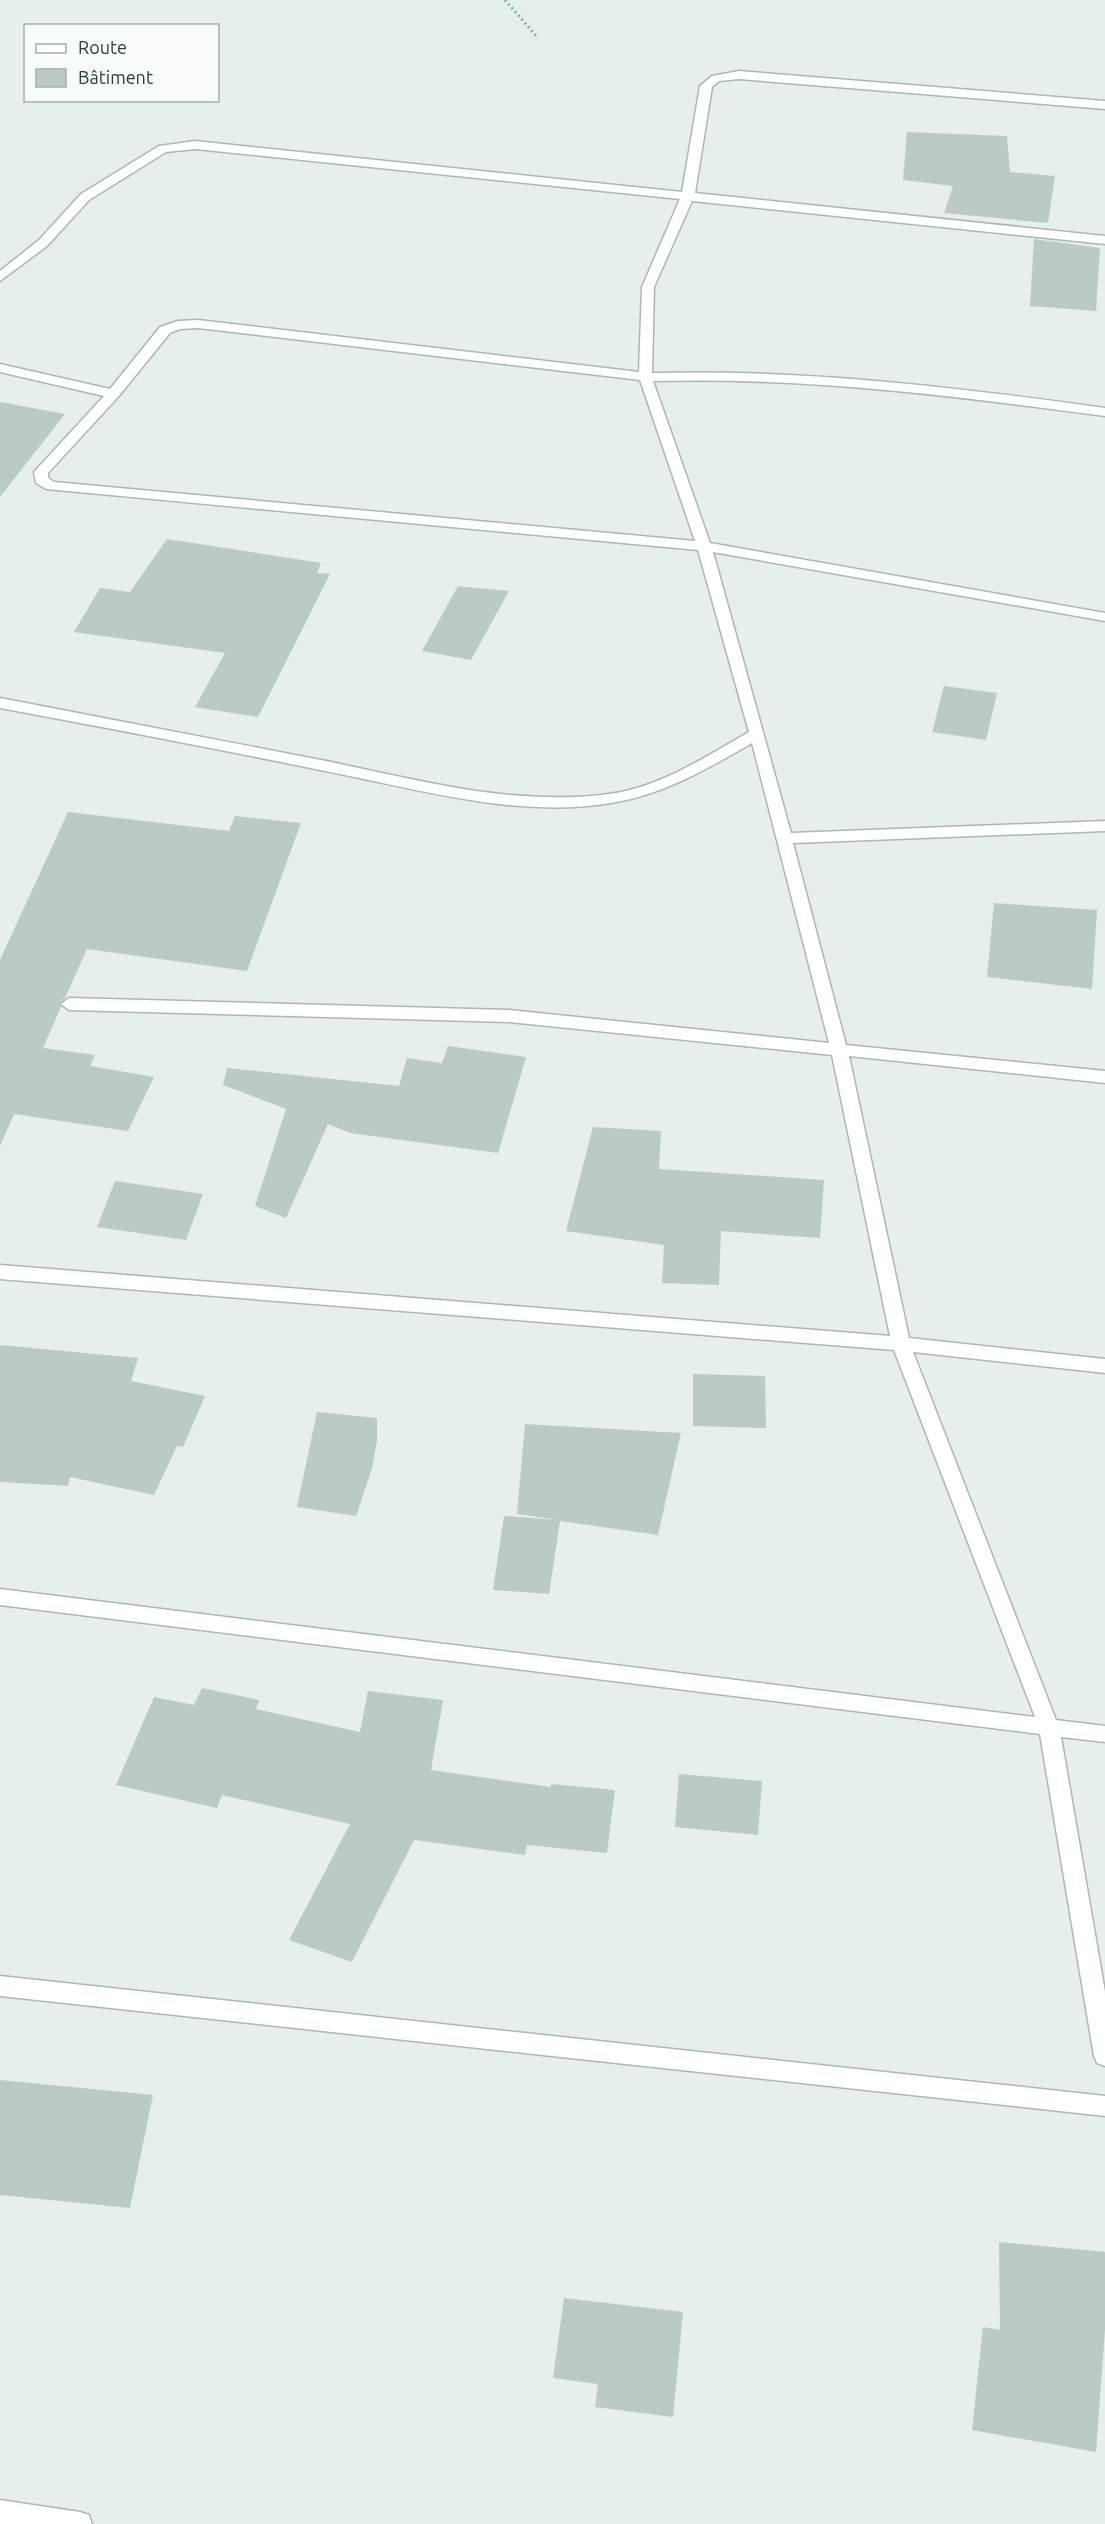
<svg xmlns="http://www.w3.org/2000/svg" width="1105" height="2524" viewBox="0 0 1105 2524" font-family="Ubuntu,sans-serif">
<rect width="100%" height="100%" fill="#e6efeb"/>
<g fill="#bbcac4">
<polygon points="907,132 1007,136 1010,172 1055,176 1048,223 944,213 953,186 903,180"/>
<polygon points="1034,239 1100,248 1096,311 1030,306"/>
<polygon points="0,402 65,414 0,497"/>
<polygon points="167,539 321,563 317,573 330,574 258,717 195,707 225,653 74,632 100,588 130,592"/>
<polygon points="458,586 509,591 471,660 422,651"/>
<polygon points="944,686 997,693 986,740 932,732"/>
<polygon points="68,812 229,831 235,816 301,823 247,971 87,949 65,998 59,1004 61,1007 43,1048 95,1055 90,1066 154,1077 128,1131 14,1114 0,1146 0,960"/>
<polygon points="994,903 1097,910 1092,989 987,977"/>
<polygon points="448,1046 526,1057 498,1153 350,1133 328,1124 286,1218 255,1206 286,1109 223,1085 227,1068 399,1086 407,1058 442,1063"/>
<polygon points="593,1127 661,1131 659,1169 824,1180 820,1238 721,1231 719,1285 662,1283 664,1245 566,1231"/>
<polygon points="115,1181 203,1194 186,1240 97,1227"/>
<polygon points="0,1345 138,1358 131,1381 205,1396 183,1447 177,1446 154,1495 70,1477 68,1486 0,1482"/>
<polygon points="693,1374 765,1376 766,1428 693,1426"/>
<polygon points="317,1412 377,1418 377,1441 372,1468 356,1516 297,1507"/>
<polygon points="525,1424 681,1433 658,1535 560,1521 549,1594 493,1590 504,1516 559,1520 517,1514"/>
<polygon points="202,1688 259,1700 256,1709 360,1732 368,1691 443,1700 431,1770 551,1787 551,1784 615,1790 607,1853 527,1845 525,1855 414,1840 352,1962 289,1940 350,1824 222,1795 217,1808 116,1785 154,1697 194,1705"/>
<polygon points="679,1774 762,1781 758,1835 675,1827"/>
<polygon points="0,2080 153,2095 130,2208 0,2195"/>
<polygon points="999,2242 1105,2252 1105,2330 1096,2452 972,2430 983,2327 1000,2330"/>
<polygon points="564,2298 683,2312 673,2417 595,2407 598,2384 553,2378"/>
</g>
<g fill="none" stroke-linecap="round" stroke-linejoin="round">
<g stroke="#a8b8b2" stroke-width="3">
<g id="minor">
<path d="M739,71L1105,101V109L739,79L719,81L712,87L695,193L1105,236V244L692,201L654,287L652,373C804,369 954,387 1105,408V416C955,396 805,377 653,381L710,543L1105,613V621L713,552L791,833L1105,821V831L793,843L846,1045L1105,1071V1083L849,1056L909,1338L1105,1359V1373L913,1352L1056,1720L1105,1726V1742L1061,1737L1105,1992V2066L1097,2063L1094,2056L1040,1734L0,1605V1589L1035,1717L894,1350L0,1279V1265L890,1336L832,1055L509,1022L69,1010L61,1004L69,998L509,1010L829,1043L752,743C707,769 663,795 611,803C515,819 414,788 320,770C214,748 107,728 0,708V698C107,719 214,739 321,760C415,779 512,807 609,794C659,788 705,757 749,732L698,550L46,489L36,483L34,472L104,396L0,372V364L110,389L160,327L178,321L198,320L639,372L642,287L680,199L195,149L166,152L89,200L47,246L0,281V271L39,240L81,194L159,146L195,141L682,192L700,86L712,76ZM198,328L640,380L695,541L54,482L48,478V473L118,397L170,333L180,329Z"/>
<polygon points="0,1976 1105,2096 1105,2116 0,1996"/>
<polygon points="0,2500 80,2512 89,2515 92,2524 0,2524"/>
</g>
</g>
<polyline stroke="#86b3a5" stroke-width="3" stroke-dasharray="2 3" stroke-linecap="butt" points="505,0 538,38"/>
<use href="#minor" fill="#fff" fill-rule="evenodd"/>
</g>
<rect x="24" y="24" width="195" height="78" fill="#f7fbf9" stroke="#a3b1ad" stroke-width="1.5"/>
<rect x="36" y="44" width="30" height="9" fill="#ffffff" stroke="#a3b1ad" stroke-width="1.5"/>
<text x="78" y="54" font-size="18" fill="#24423a">Route</text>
<rect x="36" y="69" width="30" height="18" fill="#bbcac4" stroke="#a3b1ad" stroke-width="1.5"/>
<text x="78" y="84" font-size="18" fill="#24423a">Bâtiment</text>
</svg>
